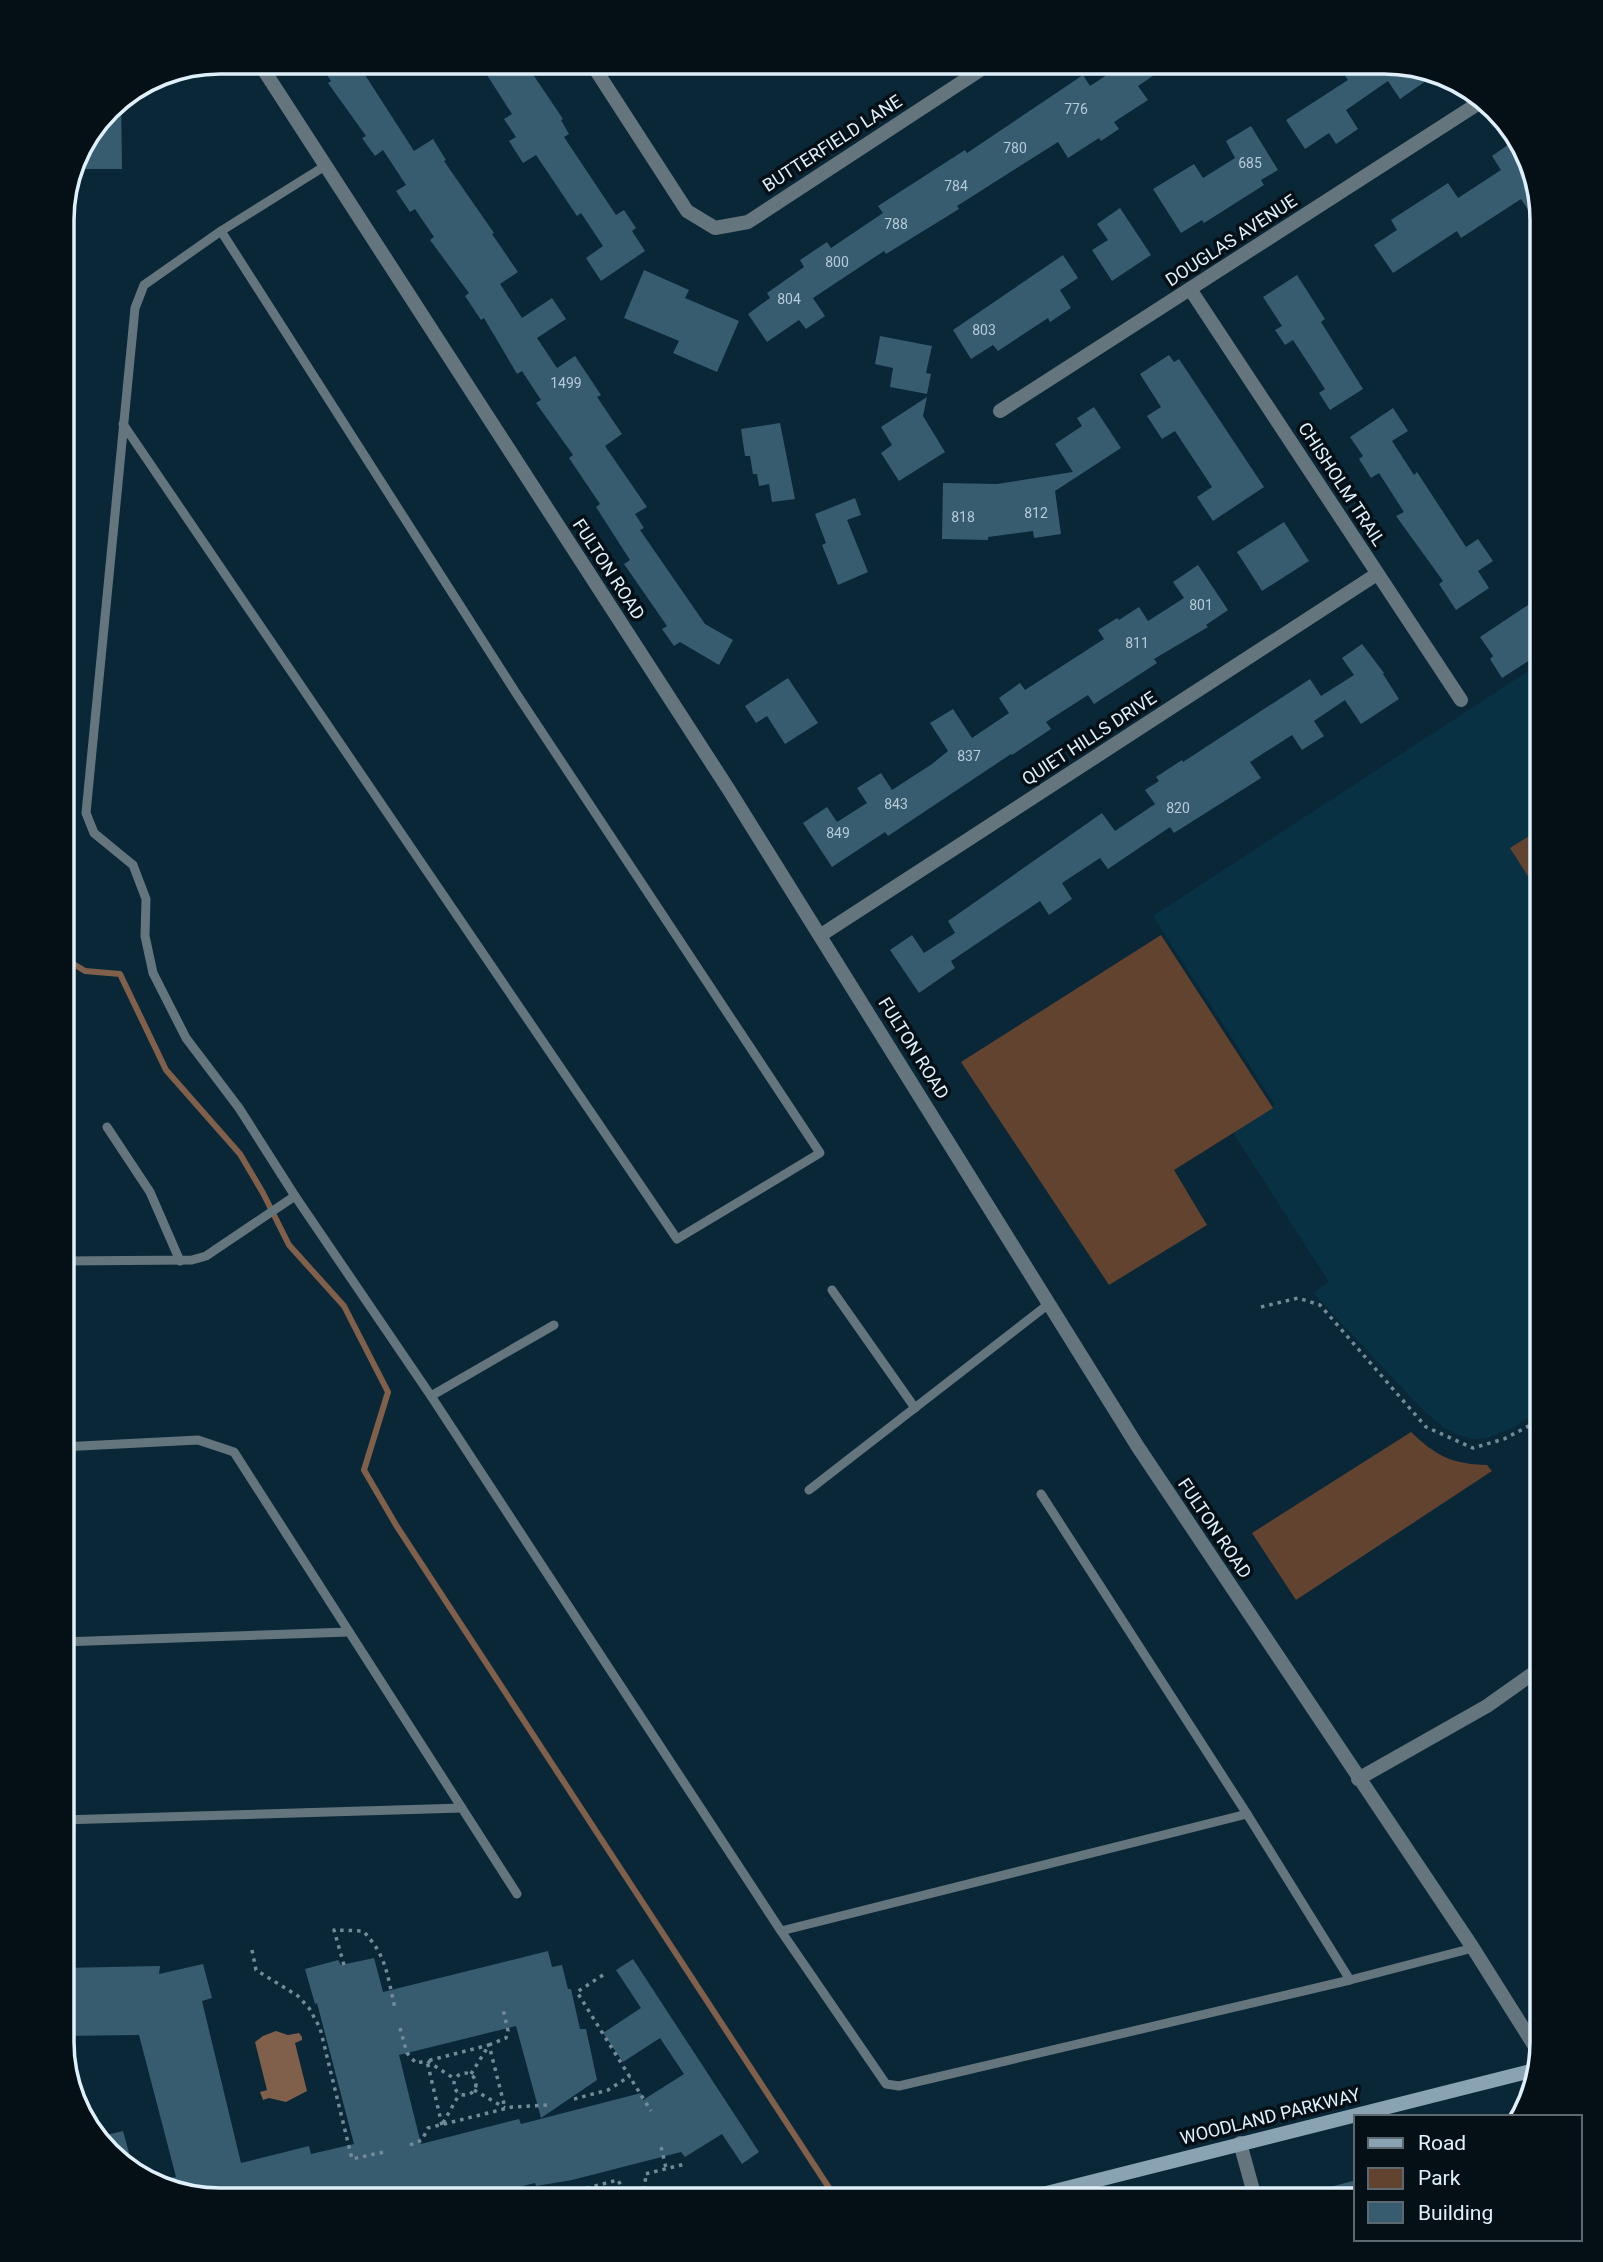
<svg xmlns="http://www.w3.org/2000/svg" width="1603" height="2262" viewBox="0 0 1603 2262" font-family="Roboto,sans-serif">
<rect width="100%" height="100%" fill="#092736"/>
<polygon fill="#093144" points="1542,662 1542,1410 1510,1429 1486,1438 1473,1439 1458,1435 1444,1428 1422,1409 1313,1293 1329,1282 1233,1133 1275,1105 1153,916"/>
<g fill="#62432f">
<polygon points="1542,828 1542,898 1510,848"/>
<polygon points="1161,935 1273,1108 1174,1170 1207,1225 1109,1285 961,1062"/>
<path d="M1411,1432C1436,1456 1452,1464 1487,1465L1492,1471L1296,1600L1252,1533Z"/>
</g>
<polygon fill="#805f4b" points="276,2031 288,2035 299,2033 302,2037 302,2040 295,2043 307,2091 286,2102 269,2098 263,2100 260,2092 267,2090 255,2042 263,2036"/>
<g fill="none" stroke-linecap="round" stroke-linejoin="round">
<polyline stroke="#805f4b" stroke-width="6" points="62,957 85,971 120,974 166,1070 240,1154 263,1193 289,1245 344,1306 388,1392 364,1470 396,1525 835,2197"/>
</g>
<g fill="#375c70">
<polygon points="318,61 356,61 414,151 433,139 446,160 444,161 494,233 492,234 518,272 500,284 522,318 552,298 566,319 537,338 557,368 575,356 601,395 597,397 622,434 605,446 647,507 635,514 644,528 640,530 705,624 733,640 719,665 680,642 674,646 662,629 667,626 624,564 630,560 596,507 600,504 569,458 573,455 536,403 541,400 522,371 517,374 484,318 481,320 465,296 469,293 430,240 434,237 415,209 410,212 396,191 406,185 383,150 375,156 362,138 366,136 328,83 331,81"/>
<polygon points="478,61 524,61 563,119 561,120 569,134 564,137 616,215 624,210 636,228 632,231 645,251 601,281 586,258 603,246 581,213 577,216 536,155 523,163 509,141 516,137 504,119 512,114"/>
<polygon points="1128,61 1149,61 1157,73 1138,86 1148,100 1114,122 1119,129 1101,141 1099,138 1068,158 1058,142 957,206 959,209 886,254 884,251 813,298 825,316 806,329 799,320 767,342 748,314 770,298 767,293 804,267 800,260 827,242 831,248 883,213 878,206 965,150 967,153 1083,75 1090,86"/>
<polygon points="1366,62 1394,62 1436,74 1400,99 1388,81 1346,110 1358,129 1336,144 1329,133 1305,149 1286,120 1348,80 1345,76"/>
<polygon points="121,97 122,169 72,169 78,149 115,101"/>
<polygon points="1251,126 1278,170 1261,180 1264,185 1204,223 1202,220 1181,233 1153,189 1194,164 1203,178 1235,158 1226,141"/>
<polygon points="1512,142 1527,165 1542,219 1542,231 1521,199 1461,238 1457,231 1393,273 1374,245 1397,230 1391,220 1448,183 1458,198 1501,170 1492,156"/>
<polygon points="1120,208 1151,255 1112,281 1092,250 1108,240 1097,224"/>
<polygon points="1063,255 1078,278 1060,290 1071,308 1050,322 1048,318 998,351 993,345 971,359 953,330"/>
<polygon points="644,270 689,290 685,298 739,321 717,372 673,353 679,341 624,318"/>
<polygon points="1297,275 1325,319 1321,322 1363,389 1330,410 1319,393 1325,389 1293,340 1285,345 1275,330 1282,326 1263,297"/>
<polygon points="880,336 932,346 926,373 931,374 927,394 890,387 893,368 875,364"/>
<polygon points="1169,355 1174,362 1179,359 1264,487 1213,521 1197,497 1212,487 1175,431 1162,439 1147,416 1161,407 1140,374"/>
<polygon points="927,397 923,416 945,452 899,481 881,453 892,445 881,427"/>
<polygon points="1094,407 1121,448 1055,491 1061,534 1034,538 1033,531 988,537 988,540 942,539 943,483 997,484 1073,472 1055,444 1082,426 1077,418"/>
<polygon points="1393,408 1408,431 1392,441 1414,475 1417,472 1466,547 1478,539 1493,561 1478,571 1489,588 1456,610 1439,584 1443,581 1396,516 1404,512 1379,473 1371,478 1359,459 1363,456 1350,437"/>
<polygon points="780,423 795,499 772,502 769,484 759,486 757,474 753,474 750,456 745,456 741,429"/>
<polygon points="855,498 861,515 847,520 868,572 838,585 822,545 826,543 815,514"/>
<polygon points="1284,522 1309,561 1262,591 1237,552"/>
<polygon points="1198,565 1228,610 1206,625 1208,627 1154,659 1157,663 1094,704 1088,695 1046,722 1051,729 1012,755 1011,754 888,836 885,832 832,867 803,823 827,807 837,822 867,803 857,788 881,773 892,790 932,764 948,751 930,723 953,709 972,738 1009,713 999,698 1020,683 1025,690 1104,639 1098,630 1117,618 1119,620 1139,607 1148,621 1184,598 1173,582"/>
<polygon points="1534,601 1542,613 1542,652 1502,678 1490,659 1493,656 1480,637"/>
<polygon points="1362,644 1384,673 1383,674 1399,699 1361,724 1345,700 1314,721 1324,736 1302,750 1292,735 1250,762 1261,778 1174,833 1170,827 1108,869 1100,858 1062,883 1072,899 1049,915 1040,901 951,961 955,968 919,993 890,950 912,935 924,953 955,933 948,921 1102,813 1115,831 1155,804 1145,790 1159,781 1156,777 1182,760 1183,762 1310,679 1321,696 1354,675 1342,658"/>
<polygon points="788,678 818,723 785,744 767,716 756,723 745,706"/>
<polygon points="548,1951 552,1967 562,1965 568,1989 571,1989 580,2029 586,2029 597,2080 541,2118 516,2026 399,2055 421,2144 519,2119 521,2124 641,2093 643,2100 684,2074 660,2038 623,2062 603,2033 641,2008 616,1970 633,1959 759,2152 742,2164 722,2134 685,2157 681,2152 572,2180 536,2186 535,2183 462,2201 209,2200 145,2181 176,2177 139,2035 61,2036 61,1968 160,1966 159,1974 203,1964 212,1998 202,2001 241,2163 309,2146 311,2154 354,2144 317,2003 315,2004 305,1969 338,1960 341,1965 374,1958 383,1992"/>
<polygon points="123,2131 135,2174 110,2149 106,2135"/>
<polygon points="1353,2181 1356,2201 1299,2201 1298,2195"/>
</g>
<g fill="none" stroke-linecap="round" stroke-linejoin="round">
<g stroke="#738a97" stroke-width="3.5" stroke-dasharray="3.5 5" stroke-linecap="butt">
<polyline points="1261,1307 1298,1298 1320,1305 1426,1427 1473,1448 1504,1439 1542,1419"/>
<polyline points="252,1950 256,1970 298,1996 309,2008 320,2028 352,2159 384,2152"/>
<path d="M344,1965L334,1930L363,1931C387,1956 387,1975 395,2008"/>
<polyline points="603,1975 577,1992 651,2111"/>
<polyline points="400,2028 407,2053 416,2063 427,2061 455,2079"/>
<circle cx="465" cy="2084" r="11"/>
<polyline points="471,2074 489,2045 506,2038 508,2031 503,2009"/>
<polyline points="474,2090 505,2108"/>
<polyline points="574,2099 608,2090 630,2076"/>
<polyline points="443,2123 460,2093"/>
<polyline points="442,2125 427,2061 489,2045 505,2108"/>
<polyline points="410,2145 422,2140 428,2128 512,2107 549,2105"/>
<polyline points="661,2147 666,2168"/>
<path d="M537,2201L618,2180L625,2194C641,2198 647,2189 645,2174L685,2164"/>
</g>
<g stroke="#65757e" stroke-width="9">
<polyline points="325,166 221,231 144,285 135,308 86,813 94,833 133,865 146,899 145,936 153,973 186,1038 239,1108 295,1196 431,1396 781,1931 886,2084 899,2086 1350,1980 1473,1948"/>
<polyline points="123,424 677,1239 820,1153 516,693 221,231"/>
<polyline points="107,1127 150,1192 180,1261"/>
<polyline points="61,1261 192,1260 206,1256 295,1196"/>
<polyline points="832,1290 915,1408"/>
<polyline points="431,1396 554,1325"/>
<polyline points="61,1447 198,1440 234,1452 517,1894"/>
<polyline points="809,1490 1050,1303"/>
<polyline points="1041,1494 1247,1814 1350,1980"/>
<polyline points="61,1642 349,1632"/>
<polyline points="61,1820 462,1808"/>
<polyline points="781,1931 1247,1814"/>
</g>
<g stroke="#65757e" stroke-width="14">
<polyline points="590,61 687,211 715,228 748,222 994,61"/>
<polyline points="1190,289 1461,700"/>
<polyline points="1000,411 1482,101"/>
<polyline points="821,935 1377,574"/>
<polyline points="1358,1779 1487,1706 1542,1667"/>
<polyline points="1240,2143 1256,2201"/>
</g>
<polyline stroke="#65757e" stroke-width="14" points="258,61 729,790 1138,1447 1473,1948 1539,2053"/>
<polyline stroke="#89a3b2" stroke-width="14" points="1015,2201 1535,2070"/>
</g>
<g text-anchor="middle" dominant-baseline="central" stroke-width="7" stroke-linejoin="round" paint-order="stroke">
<g font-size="14" fill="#b5cbd8">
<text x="1076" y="109">776</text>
<text x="1015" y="148">780</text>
<text x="1250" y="163">685</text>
<text x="956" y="186">784</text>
<text x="896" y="224">788</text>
<text x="837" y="262">800</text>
<text x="789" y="299">804</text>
<text x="984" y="330">803</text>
<text x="566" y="383">1499</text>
<text x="1036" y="513">812</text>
<text x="963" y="517">818</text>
<text x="1201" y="605">801</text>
<text x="1137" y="643">811</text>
<text x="969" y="756">837</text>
<text x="896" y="804">843</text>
<text x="1178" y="808">820</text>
<text x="838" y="833">849</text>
</g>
<g font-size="18" fill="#dff0fa" stroke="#040f16">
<text transform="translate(832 143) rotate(-33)">BUTTERFIELD LANE</text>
<text transform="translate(1231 240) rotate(-33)">DOUGLAS AVENUE</text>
<text transform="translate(1342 484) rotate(57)">CHISHOLM TRAIL</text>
<text transform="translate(609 569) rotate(57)">FULTON ROAD</text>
<text transform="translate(1089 738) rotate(-33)">QUIET HILLS DRIVE</text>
<text transform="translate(914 1048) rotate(58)">FULTON ROAD</text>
<text transform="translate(1215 1528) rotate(56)">FULTON ROAD</text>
<text transform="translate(1270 2116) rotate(-14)">WOODLAND PARKWAY</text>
</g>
</g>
<path d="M0 0H1603V2262H0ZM220 74H1384A146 146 0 0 1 1530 220V2042A146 146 0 0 1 1384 2188H220A146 146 0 0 1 74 2042V220A146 146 0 0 1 220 74Z" fill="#040f16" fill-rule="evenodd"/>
<path fill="none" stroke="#dff0fa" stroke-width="3.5" d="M220 74H1384A146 146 0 0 1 1530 220V2042A146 146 0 0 1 1384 2188H220A146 146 0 0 1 74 2042V220A146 146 0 0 1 220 74Z"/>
<rect x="1354" y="2115" width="228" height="126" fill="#040f16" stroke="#5c6971" stroke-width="2"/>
<rect x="1368" y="2138" width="35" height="10" fill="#89a3b2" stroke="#5c6971" stroke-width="2"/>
<text x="1418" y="2150" font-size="21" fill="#dff0fa">Road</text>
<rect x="1368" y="2168" width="35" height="21" fill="#62432f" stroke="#5c6971" stroke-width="2"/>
<text x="1418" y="2185" font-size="21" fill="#dff0fa">Park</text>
<rect x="1368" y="2202" width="35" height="21" fill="#375c70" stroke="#5c6971" stroke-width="2"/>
<text x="1418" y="2220" font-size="21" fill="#dff0fa">Building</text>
</svg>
